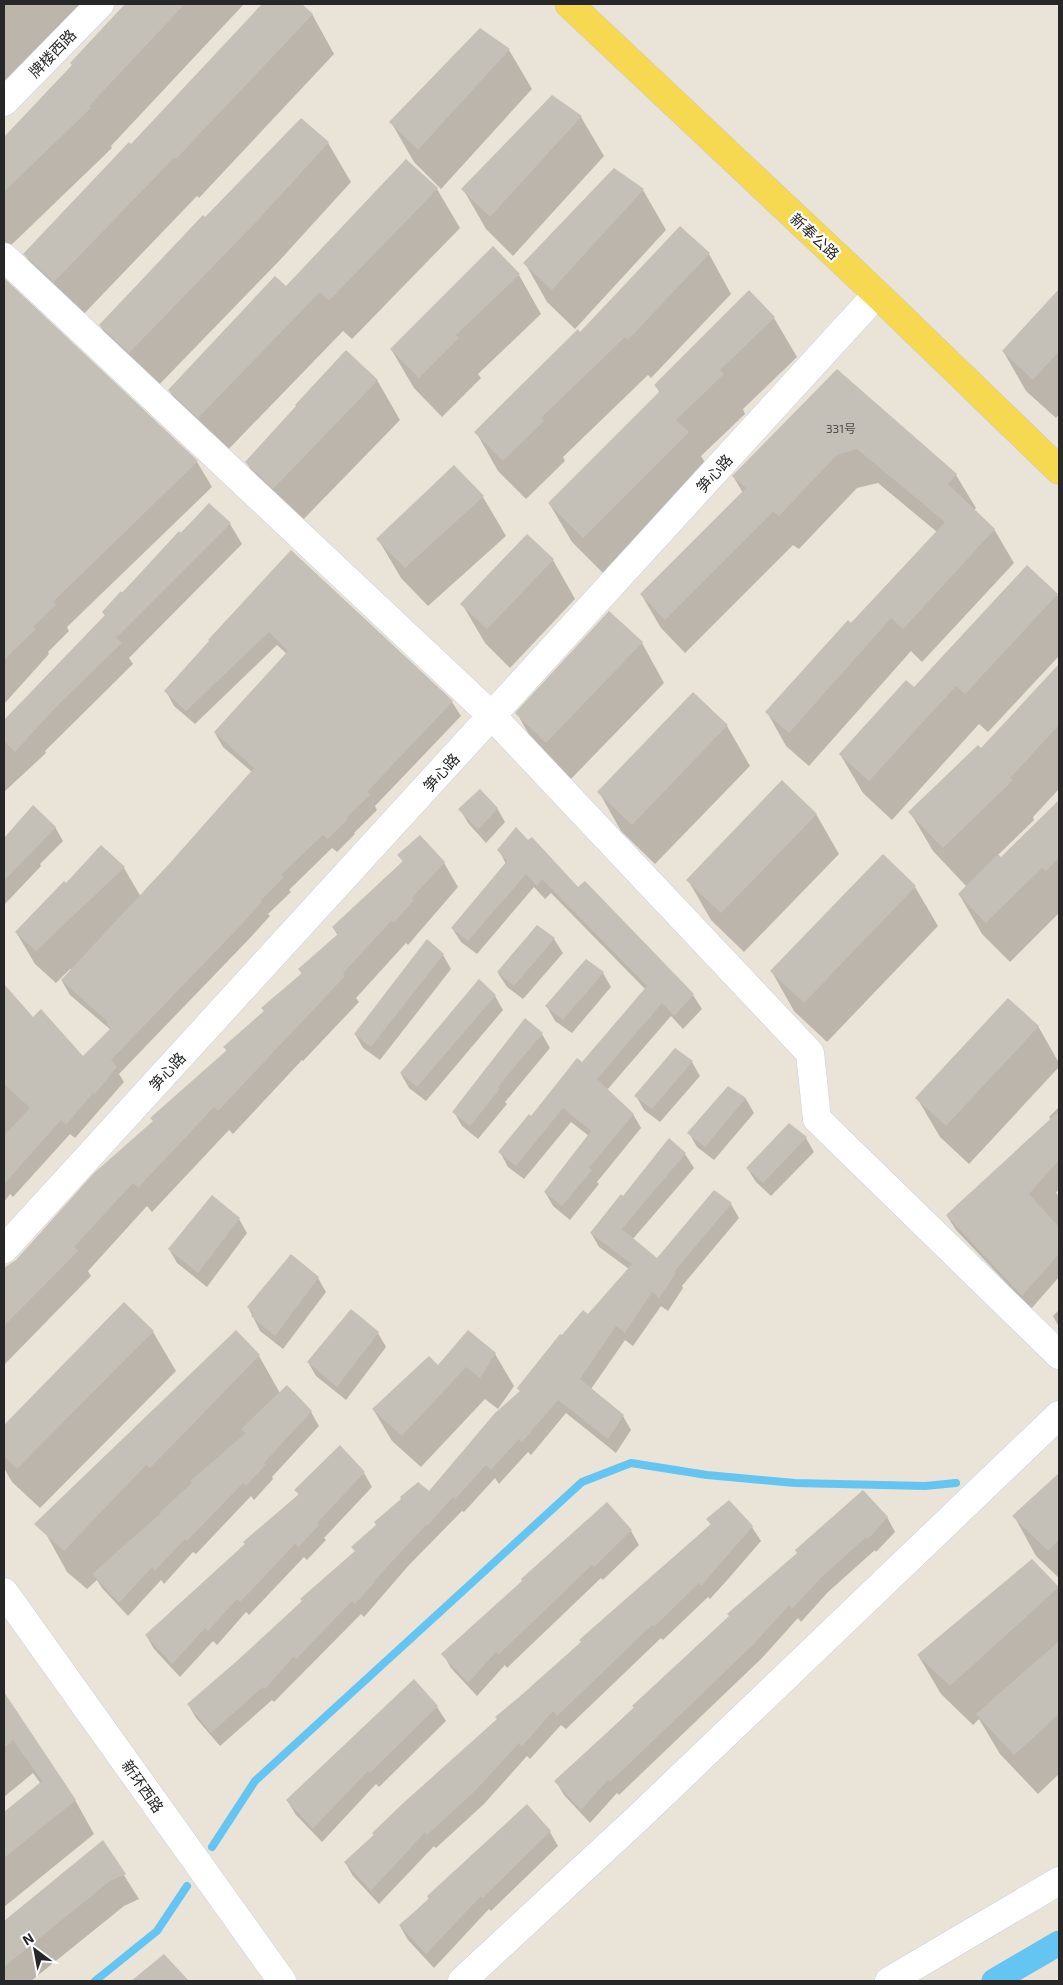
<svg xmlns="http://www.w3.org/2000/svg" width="1063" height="1985" viewBox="0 0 1063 1985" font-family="'Exo 2','Noto Sans SC',sans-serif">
<rect width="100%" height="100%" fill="#eae3d7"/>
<g fill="#0003">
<polygon points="4,4 87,4 4,86"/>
<polygon points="127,4 244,4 111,146 112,148 4,252 4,139 73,66 72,63"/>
<polygon points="264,4 300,4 312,14 334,54 199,198 197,196 77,321 48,293 25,254 131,146"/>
<polygon points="509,50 532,89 441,189 414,162 391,122"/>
<polygon points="552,97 581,117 604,156 513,256 486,229 463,189"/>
<polygon points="328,143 351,182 280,260 152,392 123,364 100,325 205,219"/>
<polygon points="614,170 643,190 666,230 575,329 547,302 525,263"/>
<polygon points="437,189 460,228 352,339 343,331 221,457 192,429 169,390 286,288"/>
<polygon points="709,254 731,294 651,378 648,375 563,457 565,461 526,499 498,471 476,432 580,333"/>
<polygon points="519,275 541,314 478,374 481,378 442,417 414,388 391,349"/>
<polygon points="4,280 197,462 212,487 67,627 69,631 48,652 49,654 4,704"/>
<polygon points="1059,291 1059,414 1056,418 1026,391 1003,351"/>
<polygon points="749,292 774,318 797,357 743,409 745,414 701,456 711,472 607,577 572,542 549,503 660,393 655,385"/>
<polygon points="837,371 956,475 976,508 974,510 994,529 1014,563 922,662 911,651 809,766 786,746 767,712 937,532 878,483 857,488 799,549 793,545 685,653 661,628 641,594 743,493 733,476"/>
<polygon points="377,380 400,420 296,527 270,502 247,463"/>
<polygon points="483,497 506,536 428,606 401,578 378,539"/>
<polygon points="209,504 230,524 242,544 129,658 133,664 45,751 46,753 4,792 4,722 106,617 103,612"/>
<polygon points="291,552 452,702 461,716 375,806 377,810 354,833 355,834 337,852 332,848 289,890 291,892 268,914 270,916 249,939 119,1074 124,1082 75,1138 70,1134 13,1197 10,1194 4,1202 4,986 33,1018 83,1058 111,1030 70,995 62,981 72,970 70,969 56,983 35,964 16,932 66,885 101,847 124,868 141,897 252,772 223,747 215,733 287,654 277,645 195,724 174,706 166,691"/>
<polygon points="553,560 575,599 510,668 485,643 462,604"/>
<polygon points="1057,594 1059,599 1059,656 988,732 979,724 892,820 863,793 840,754 914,689"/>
<polygon points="642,643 664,683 569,781 539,753 517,713"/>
<polygon points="1059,666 1059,789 1033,817 1034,820 998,855 1001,859 1059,802 1059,913 1010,962 982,934 959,894 967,887 933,851 910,812 981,750"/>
<polygon points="693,694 727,726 750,766 655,864 621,831 599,792"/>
<polygon points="34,807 55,827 63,841 40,864 41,866 4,905 4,840"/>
<polygon points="497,808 505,822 486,843 468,823 460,809"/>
<polygon points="816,814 839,854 744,952 711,920 688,880"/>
<polygon points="499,850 578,889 585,883 693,995 702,1009 683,1029 671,1016 607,1090 633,1114 641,1128 597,1182 599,1184 570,1220 553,1206 545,1192 589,1136 571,1122 524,1179 508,1167 500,1152 582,1064 646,990 551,893 545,899 534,887 477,954 461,942 452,928 506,864"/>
<polygon points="399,855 444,863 458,887 408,945 406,943 356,998 359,1002 339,1023 303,1061 302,1060 233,1134 229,1130 152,1212 147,1206 88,1271 91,1276 4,1365 4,1270 16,1261 227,1052 225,1047 265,1012 302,974 300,970 338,936 333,927 403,862"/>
<polygon points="915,887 938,926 827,1042 794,1011 772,972"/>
<polygon points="537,927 554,939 563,953 523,999 507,987 498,973"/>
<polygon points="427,941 443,955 451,969 380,1060 363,1048 355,1034"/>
<polygon points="603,973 611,987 572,1033 555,1021 547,1007"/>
<polygon points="495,996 503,1010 426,1101 409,1088 401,1074"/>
<polygon points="1038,1026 1059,1063 1059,1067 969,1164 940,1137 917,1098"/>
<polygon points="542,1034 550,1048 505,1102 507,1104 478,1139 462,1126 454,1112"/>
<polygon points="675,1050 692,1062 700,1076 660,1122 644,1110 636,1096"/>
<polygon points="729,1087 746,1099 754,1113 714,1160 697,1147 689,1133"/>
<polygon points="1059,1107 1059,1189 1056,1193 1059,1196 1059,1277 1031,1309 956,1230 947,1216 1020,1150 1019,1148 1051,1120 1049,1117"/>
<polygon points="806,1138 814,1152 771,1196 756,1182 747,1168"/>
<polygon points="670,1140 685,1154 694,1168 632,1240 657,1259 714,1192 731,1204 739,1218 682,1286 683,1288 668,1311 661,1306 633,1346 625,1340 591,1389 623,1416 631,1430 616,1453 566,1413 531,1455 528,1452 499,1484 495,1478 464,1512 462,1511 409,1565 364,1617 361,1614 274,1702 272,1700 220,1746 196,1718 188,1704 239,1661 356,1553 353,1547 429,1492 521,1392 562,1337 589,1316 629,1269 599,1247 591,1233 623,1198"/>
<polygon points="212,1197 239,1219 247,1233 207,1287 177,1263 169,1249"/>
<polygon points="318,1278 326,1292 283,1349 260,1331 248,1307"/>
<polygon points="124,1303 153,1332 176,1371 40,1508 12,1482 4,1468 4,1427"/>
<polygon points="1059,1310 1059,1327 1053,1316"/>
<polygon points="468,1332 495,1354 514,1386 498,1409 485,1399 421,1467 392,1441 373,1409 438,1367"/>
<polygon points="378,1333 386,1347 346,1400 316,1376 308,1362"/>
<polygon points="259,1356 280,1393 311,1412 319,1426 272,1477 273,1479 254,1500 251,1496 196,1554 193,1552 164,1584 161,1580 128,1616 102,1588 97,1580 87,1589 67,1572 45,1532"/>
<polygon points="364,1473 372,1487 324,1538 326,1540 307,1560 304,1557 249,1615 246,1612 217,1645 213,1641 180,1677 154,1649 146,1635 299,1495 296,1490"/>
<polygon points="1059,1475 1059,1578 1036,1556 1014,1516"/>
<polygon points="729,1502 752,1527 761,1541 729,1578 710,1599 708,1597 663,1640 661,1638 566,1729 561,1725 530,1759 527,1756 484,1804 436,1848 434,1846 379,1904 353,1876 345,1862 519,1699 711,1525 708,1520"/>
<polygon points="607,1504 631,1531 639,1545 603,1580 601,1578 507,1668 505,1665 477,1696 451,1668 443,1654"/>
<polygon points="887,1517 895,1532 876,1552 875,1550 828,1592 801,1622 798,1618 762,1658 619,1795 617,1793 590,1823 564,1795 556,1781 730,1617"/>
<polygon points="1032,1561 1059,1588 1059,1774 1038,1794 1000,1754 979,1719 973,1725 941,1694 918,1655"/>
<polygon points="414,1681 437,1707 446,1721 379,1787 376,1784 322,1842 296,1815 287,1800"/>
<polygon points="4,1694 75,1800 94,1834 4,1907 4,1814 41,1784 33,1773 4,1797"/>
<polygon points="526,1806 550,1832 558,1846 491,1911 489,1909 434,1968 408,1940 400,1926"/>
<polygon points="103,1842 139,1899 124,1906 31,1981 4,1981 4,1923"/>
</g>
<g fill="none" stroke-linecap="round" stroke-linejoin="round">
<g stroke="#64c5f3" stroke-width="8">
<polyline points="212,1847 255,1781 582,1482 631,1463 707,1475 795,1483 925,1486 956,1483"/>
<polyline points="95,1981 157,1931 187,1886"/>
</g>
<polyline stroke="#64c5f3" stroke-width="25" points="994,1981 1059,1943"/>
</g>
<g fill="#c5c0b7">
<polygon points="125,4 185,4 89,106 91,108 4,192 4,137 72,65 70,63"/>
<polygon points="262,4 302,4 313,14 176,159 174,158 54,282 23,254 129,142 131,144"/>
<polygon points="480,28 510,49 418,150 389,122"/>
<polygon points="552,95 582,116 490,217 461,189"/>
<polygon points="301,118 329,142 258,220 129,353 99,325 203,215 205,217"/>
<polygon points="406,159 438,188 329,301 320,292 198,418 168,390 275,276 286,286"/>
<polygon points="614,168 644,189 552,290 523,263"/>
<polygon points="680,226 710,253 628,340 625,337 541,418 544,421 503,461 474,432 578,329 580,332"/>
<polygon points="493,246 520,274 456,335 459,338 419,378 390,349"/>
<polygon points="4,278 198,461 53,602 56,605 33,627 36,629 4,660"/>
<polygon points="1059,289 1059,351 1033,380 1002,351"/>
<polygon points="749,290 775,317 720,370 724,374 676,420 689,432 583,538 548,503 660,391 654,385"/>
<polygon points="346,350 378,380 273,489 245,462 296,406 295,405"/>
<polygon points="837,369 957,474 948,484 995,529 903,629 891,618 789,733 765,712 848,620 851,623 945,522 857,449 837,455 779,516 773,512 665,620 640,594 746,488 732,476"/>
<polygon points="454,465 484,496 405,568 376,539"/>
<polygon points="209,503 231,523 116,638 122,643 57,706 15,752 4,741 4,720 105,615 102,612 121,591 122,593 179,531 181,533"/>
<polygon points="527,534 554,559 487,629 460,604"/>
<polygon points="291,550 453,701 367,792 370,795 346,818 348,819 328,839 323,835 281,875 284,877 261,900 262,902 241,925 111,1060 117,1067 95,1094 93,1093 66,1125 61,1120 4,1184 4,1135 30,1108 4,1084 4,984 33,1017 41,1009 83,1056 111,1028 107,1024 108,1022 61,980 169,864 254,768 214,732 288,651 269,632 186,711 164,691 209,641 208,640"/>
<polygon points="1027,565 1058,594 965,694 956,686 869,781 839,754 906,680 914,687"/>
<polygon points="609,611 643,642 546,743 515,713"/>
<polygon points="1059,664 1059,725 1010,778 1013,780 943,848 908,812 978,745 981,748"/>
<polygon points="693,692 728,725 632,825 597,792"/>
<polygon points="782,780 817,814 721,913 686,880"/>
<polygon points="480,789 498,808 478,830 458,809"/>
<polygon points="1059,800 1059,858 1046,871 1042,868 986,923 958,894 998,854 1001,857"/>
<polygon points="33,805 56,827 4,881 4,838"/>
<polygon points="516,827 528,840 532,837 578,887 585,881 694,994 674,1016 662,1003 597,1079 634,1114 589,1168 592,1170 562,1206 544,1192 591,1131 563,1108 516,1166 498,1152 529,1114 531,1116 577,1058 582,1062 647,986 542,879 537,886 526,874 468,941 451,928 507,861 497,850"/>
<polygon points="420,835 445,862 412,898 414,900 394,922 392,920 343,973 345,976 218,1111 214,1107 138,1188 133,1183 74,1247 78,1251 4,1326 4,1268 16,1260 94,1173 153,1121 150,1118 227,1050 223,1047 264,1011 261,1008 302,973 298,969 338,934 332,927 403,861 397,855"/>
<polygon points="101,845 125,867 36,951 15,932 64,881 66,883"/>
<polygon points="883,854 916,886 804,1003 770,971"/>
<polygon points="537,925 555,938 514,986 497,972"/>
<polygon points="427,939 444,954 371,1047 354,1034"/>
<polygon points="586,959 604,972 563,1020 545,1006"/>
<polygon points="479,979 496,995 417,1087 400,1073"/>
<polygon points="1008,998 1039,1026 946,1126 915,1098"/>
<polygon points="525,1018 543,1033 498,1087 500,1089 470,1126 452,1112"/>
<polygon points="675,1048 693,1061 652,1109 634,1096"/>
<polygon points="728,1086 746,1098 705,1147 687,1133"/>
<polygon points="1059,1111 1059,1160 1029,1194 1059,1227 1059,1254 1022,1296 946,1215"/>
<polygon points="789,1123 807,1137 763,1183 746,1168"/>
<polygon points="669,1138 686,1153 622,1229 657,1258 714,1190 732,1203 674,1272 676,1273 659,1298 652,1292 625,1333 616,1326 580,1379 624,1415 608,1439 558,1400 522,1442 519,1439 491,1470 486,1465 455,1499 453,1497 427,1526 426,1525 374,1581 375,1582 355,1604 352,1601 296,1659 294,1656 265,1689 263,1687 211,1733 187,1704 238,1660 302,1601 300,1599 355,1551 351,1547 376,1525 374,1522 401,1499 400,1497 418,1482 429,1491 495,1413 520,1391 517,1388 560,1334 562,1335 583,1310 588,1314 632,1264 590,1233 621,1194 623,1196"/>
<polygon points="212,1195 240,1218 198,1273 168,1249"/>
<polygon points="291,1254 319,1277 275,1336 251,1316 254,1313 247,1307"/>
<polygon points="124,1302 154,1331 17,1469 4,1457 4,1425"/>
<polygon points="351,1309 379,1332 337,1387 307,1362"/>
<polygon points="236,1330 260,1355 150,1468 146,1465 64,1551 34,1524"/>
<polygon points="468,1330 496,1353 480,1378 466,1367 402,1436 372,1409 429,1356 438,1365"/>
<polygon points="287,1385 312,1411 264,1463 266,1464 246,1486 243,1483 187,1541 185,1539 155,1571 152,1567 119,1603 92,1574 161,1513 160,1512 192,1483 190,1481 246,1433 241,1429"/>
<polygon points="340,1445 365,1472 317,1523 319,1525 299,1547 295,1544 240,1602 237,1599 208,1631 205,1628 172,1664 145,1635 245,1544 243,1542 299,1494 294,1490"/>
<polygon points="1059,1473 1059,1540 1048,1551 1012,1516"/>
<polygon points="863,1490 888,1517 868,1539 866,1537 821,1578 792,1609 789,1605 754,1644 610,1782 608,1780 581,1810 554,1781 634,1708 632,1706 729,1616 727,1614 797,1553 795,1550"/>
<polygon points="729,1500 753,1526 701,1586 699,1583 654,1627 652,1625 557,1716 553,1711 522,1746 519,1743 476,1790 427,1835 425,1832 371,1891 344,1862 374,1835 372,1833 400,1806 497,1719 495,1717 518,1698 581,1642 579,1640 711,1524 706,1519"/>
<polygon points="607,1502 632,1530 594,1567 592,1565 498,1655 496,1652 468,1683 441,1654 522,1581 521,1579"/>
<polygon points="1032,1559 1059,1587 950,1686 917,1655"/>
<polygon points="1059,1641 1059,1714 1014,1755 976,1714"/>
<polygon points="414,1679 438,1706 370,1773 368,1771 313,1829 286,1800"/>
<polygon points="4,1692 76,1800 4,1858 4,1812 42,1781 13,1740 4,1748"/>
<polygon points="527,1804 551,1831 483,1898 481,1896 426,1954 399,1925 429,1899 427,1896"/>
<polygon points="103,1840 126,1874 110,1881 4,1967 4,1921"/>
<polygon points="164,1954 189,1981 131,1981"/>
</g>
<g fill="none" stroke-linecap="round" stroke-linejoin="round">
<g stroke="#cccfe1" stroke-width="29">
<g id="street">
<polyline points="4,102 100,4"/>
<polyline points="4,257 492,716 810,1053 817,1119 1059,1355"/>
<polyline points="4,1249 877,294"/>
<polyline points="462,1981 639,1817 1059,1415"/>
<polyline points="889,1981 1059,1881"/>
</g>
</g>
<g stroke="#cccfe1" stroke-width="29">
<polyline id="secondary" points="4,1592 282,1981"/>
</g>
<g stroke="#c7c7c7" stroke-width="29">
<polyline id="primary" points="569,4 877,294 1059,470"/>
</g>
<use href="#street" stroke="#fff" stroke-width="28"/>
<use href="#secondary" stroke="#fff" stroke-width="28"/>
<use href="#primary" stroke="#f6d851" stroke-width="28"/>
</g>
<g text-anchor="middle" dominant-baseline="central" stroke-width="4.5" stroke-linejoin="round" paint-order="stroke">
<g font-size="12" fill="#4e4d4b">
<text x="841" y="428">331号</text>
</g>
<g font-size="15" fill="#272727" stroke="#fff">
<text transform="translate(52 53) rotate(-46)">牌楼西路</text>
<text transform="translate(815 236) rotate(43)">新奉公路</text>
<text transform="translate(714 473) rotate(-48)">笋心路</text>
<text transform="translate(441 772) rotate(-48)">笋心路</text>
<text transform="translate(167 1071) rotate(-48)">笋心路</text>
<text transform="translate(143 1786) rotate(55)">新环西路</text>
</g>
</g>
<rect width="1063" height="1985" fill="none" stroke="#272727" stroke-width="10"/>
<g transform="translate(35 1950) rotate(328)" stroke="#ffffff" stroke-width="4" paint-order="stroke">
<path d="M0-4L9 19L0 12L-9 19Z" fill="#272727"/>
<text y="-8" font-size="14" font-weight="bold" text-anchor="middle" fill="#272727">N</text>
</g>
</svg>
